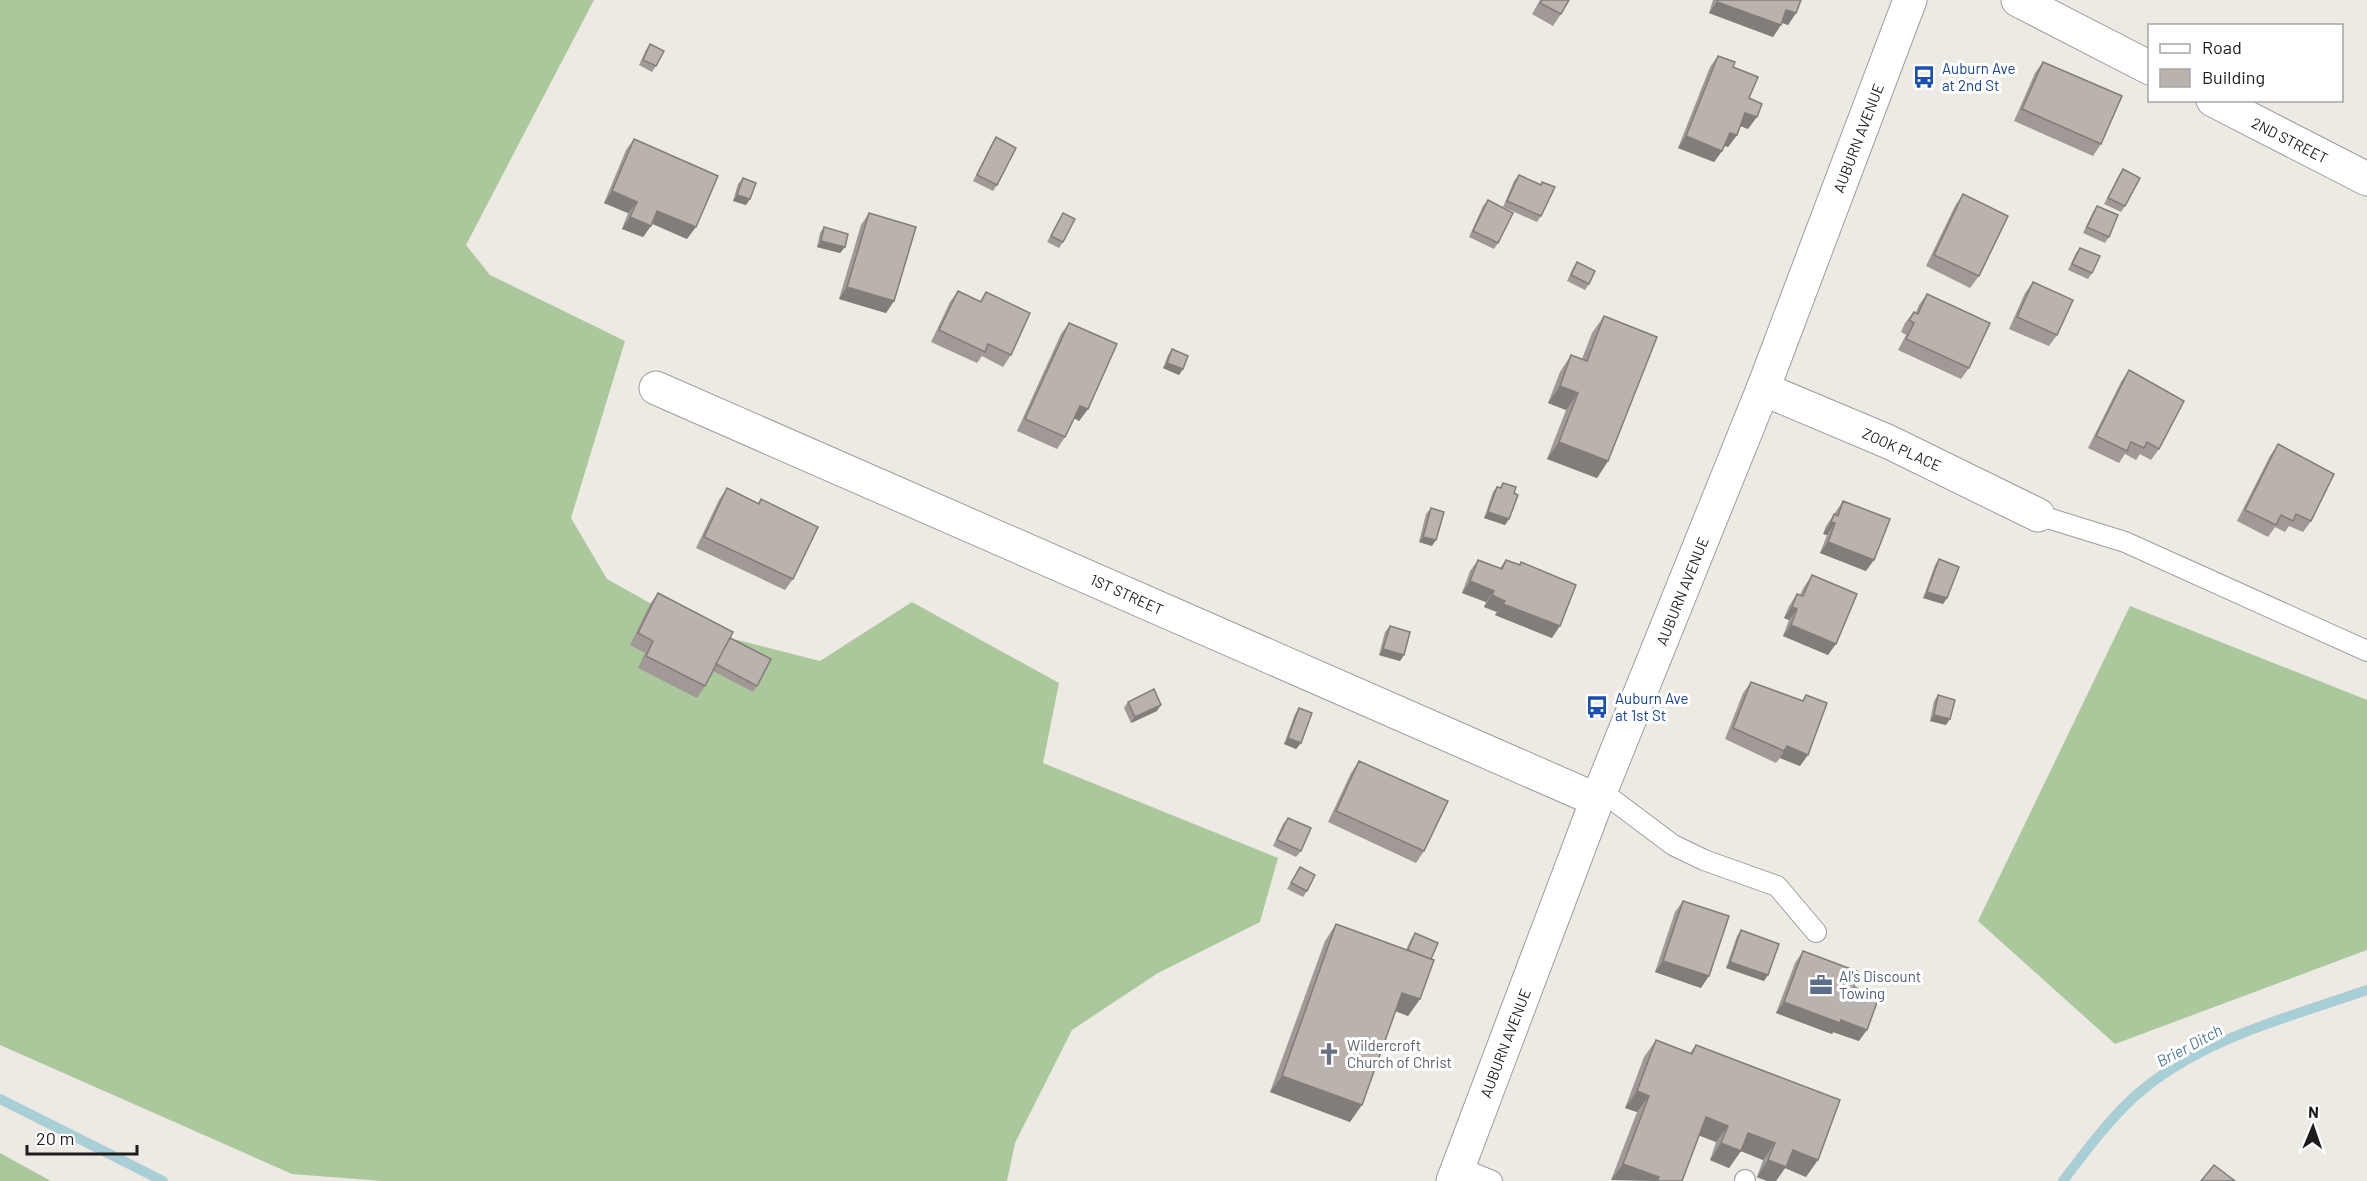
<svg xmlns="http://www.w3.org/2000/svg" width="2367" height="1181" viewBox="0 0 2367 1181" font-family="Barlow,sans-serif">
<rect width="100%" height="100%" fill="#ede9e3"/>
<g fill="#abc89c">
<polygon points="0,0 594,0 466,245 490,275 625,341 571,518 607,579 698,630 820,661 912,602 1059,683 1043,763 1278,858 1260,922 1158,973 1072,1030 1015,1143 1007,1181 382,1181 292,1174 0,1045"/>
<polygon points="2130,606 2367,700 2367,950 2115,1044 1978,921"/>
<polygon points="0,1153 51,1181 0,1181"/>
</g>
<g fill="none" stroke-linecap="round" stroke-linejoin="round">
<g stroke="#a8ced6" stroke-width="10">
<polyline points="0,1099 163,1181"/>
<path d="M2063,1181C2085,1152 2107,1122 2134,1097C2199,1039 2287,1018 2367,990"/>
</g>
<g stroke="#9e9e9e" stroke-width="22">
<g id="service">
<polyline points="2038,515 2125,542 2367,651"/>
<polyline points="1601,791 1673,845 1704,860 1777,886 1816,932"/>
<polyline points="1458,1167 1492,1181"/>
<polyline points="1745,1181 1745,1180"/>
</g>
</g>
<g stroke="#9e9e9e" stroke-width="35">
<g id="minor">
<polyline points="2018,0 2150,68"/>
<polyline points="2213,100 2367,179"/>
<polyline points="656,388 1597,800"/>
<polyline points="1763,389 1889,442 2038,515"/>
</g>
</g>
<g stroke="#9e9e9e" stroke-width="35">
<polyline id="tertiary" points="1453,1181 1597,800 1763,389 1910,0"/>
</g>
<use href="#service" stroke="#fff" stroke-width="20"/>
<use href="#minor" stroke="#fff" stroke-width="33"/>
<use href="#tertiary" stroke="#fff" stroke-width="33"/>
</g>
<g fill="#a09995">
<polygon points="1540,0 1569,0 1561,14 1553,26 1532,14"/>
<polygon points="1713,0 1801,0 1796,13 1788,25 1782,23 1773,37 1709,13"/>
<polygon points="650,44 656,66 652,72 639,65 646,50"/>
<polygon points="1718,56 1733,67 1749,98 1748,129 1740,126 1737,135 1728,147 1724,146 1722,151 1714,162 1678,148 1710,67"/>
<polygon points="2043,62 2101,144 2093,156 2014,121 2035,73"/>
<polygon points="996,137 997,185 993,191 973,181 992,143"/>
<polygon points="634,139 687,239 652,224 643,237 622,229 628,213 604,203 626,150"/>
<polygon points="2123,169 2125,206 2121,212 2104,204 2119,175"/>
<polygon points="1519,175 1540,185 1542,182 1541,216 1537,222 1503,207 1514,181"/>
<polygon points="743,178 750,199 746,205 733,201 738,184"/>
<polygon points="1963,194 1979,276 1970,288 1926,266 1955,206"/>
<polygon points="1488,200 1498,243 1494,249 1469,237 1483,206"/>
<polygon points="2097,206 2109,237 2105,243 2083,233 2093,212"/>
<polygon points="869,213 894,301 886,313 839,299 861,225"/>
<polygon points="1063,213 1063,242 1059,248 1047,242"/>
<polygon points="824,227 845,247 840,253 817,247 820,233"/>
<polygon points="2080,248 2092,273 2088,279 2068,270 2076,253"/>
<polygon points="1577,262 1589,284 1585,290 1567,281 1573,268"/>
<polygon points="2033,282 2057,335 2049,346 2009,329 2025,293"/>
<polygon points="958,291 980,301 986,292 1011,355 1003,367 982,356 977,363 931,342 950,302"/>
<polygon points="1927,294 1969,368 1961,379 1898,350 1906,335 1901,332 1905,323 1914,312 1916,312 1919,305"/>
<polygon points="1604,316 1608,461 1597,478 1547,459 1566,410 1548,403 1560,372 1571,355 1582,359 1592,333"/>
<polygon points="1069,323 1088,409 1079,421 1074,418 1065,437 1057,449 1017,431 1061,334"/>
<polygon points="1172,349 1183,369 1179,375 1163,368 1168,355"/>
<polygon points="2129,370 2159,449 2151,460 2140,454 2136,460 2125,454 2119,463 2088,448 2121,382"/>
<polygon points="2278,444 2311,521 2303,532 2289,526 2285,532 2275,527 2268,537 2237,521 2270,456"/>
<polygon points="1503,483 1514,493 1509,519 1505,525 1484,518 1493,492 1497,487 1500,487"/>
<polygon points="727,488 758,503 761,499 793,579 785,590 696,548 719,500"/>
<polygon points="1843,501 1866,571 1820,553 1827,535 1823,534 1826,526"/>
<polygon points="1431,508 1432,546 1419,542 1426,514"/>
<polygon points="1939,559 1947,598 1943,604 1923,598 1935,565"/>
<polygon points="1478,560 1500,568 1506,560 1519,565 1521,562 1552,638 1495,615 1497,612 1484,607 1486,602 1462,593 1470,571"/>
<polygon points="1812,575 1828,655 1783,636 1789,620 1784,618 1789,606 1797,594 1800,595 1804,587"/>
<polygon points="658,593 730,638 757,686 753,692 713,671 705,686 697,698 638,668 645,653 630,645 650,604"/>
<polygon points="1390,626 1404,655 1400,661 1379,655 1385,632"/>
<polygon points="1751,682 1802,701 1806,695 1800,766 1780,758 1776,763 1725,739 1743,693"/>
<polygon points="1938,695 1946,725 1930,721 1934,701"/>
<polygon points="1128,702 1157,711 1131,723 1124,708"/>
<polygon points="1299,708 1301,743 1296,749 1284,744 1295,714"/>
<polygon points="1359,761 1424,851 1416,863 1328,822 1351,773"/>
<polygon points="1288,818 1301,851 1296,857 1273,846 1283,824"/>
<polygon points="1300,867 1307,891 1303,897 1287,889"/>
<polygon points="1683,901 1701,988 1655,972 1675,912"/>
<polygon points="1336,924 1406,950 1411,939 1415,933 1431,959 1420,999 1408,1016 1395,1011 1350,1122 1270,1092 1325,941"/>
<polygon points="1741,930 1764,981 1726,968 1737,936"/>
<polygon points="1803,951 1859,1041 1833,1032 1832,1034 1776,1013 1795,963"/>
<polygon points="1656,1040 1690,1053 1696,1045 1806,1177 1785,1168 1776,1181 1767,1181 1757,1177 1763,1160 1741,1151 1729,1168 1710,1160 1716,1142 1699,1135 1682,1181 1611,1180 1637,1112 1625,1108 1644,1057"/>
</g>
<g fill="#827d79">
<polygon points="1717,2 1781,25 1773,37 1709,13"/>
<polygon points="1786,10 1796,13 1788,25 1778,21"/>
<polygon points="1745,113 1757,117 1748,129 1737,124"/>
<polygon points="1730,133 1737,135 1728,147 1722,144"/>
<polygon points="1686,136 1722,151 1714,162 1678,148"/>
<polygon points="612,191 637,202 628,213 604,203"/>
<polygon points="737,195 750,199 746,205 733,201"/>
<polygon points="657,211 696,227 687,239 649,222"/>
<polygon points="630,217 651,226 643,237 622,229"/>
<polygon points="821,241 845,247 840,253 817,247"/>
<polygon points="847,287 894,301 886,313 839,299"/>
<polygon points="1167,363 1183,369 1179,375 1163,368"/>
<polygon points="1560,386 1578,393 1566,410 1548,403"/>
<polygon points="1080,406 1088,409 1079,421 1072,417"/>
<polygon points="1559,442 1608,461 1597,478 1547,459"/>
<polygon points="1488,512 1509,519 1505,525 1484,518"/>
<polygon points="1831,522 1835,523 1827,535 1823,534"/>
<polygon points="1423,537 1436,540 1432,546 1419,542"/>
<polygon points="1828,542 1874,560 1866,571 1820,553"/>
<polygon points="1470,581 1494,591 1486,602 1462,593"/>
<polygon points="1927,592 1947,598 1943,604 1923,598"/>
<polygon points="1492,595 1505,601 1497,612 1484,607"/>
<polygon points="1503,604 1560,626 1552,638 1495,615"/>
<polygon points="1792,607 1797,609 1789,620 1784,618"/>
<polygon points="1791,625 1836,644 1828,655 1783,636"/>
<polygon points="1383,649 1404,655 1400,661 1379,655"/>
<polygon points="1161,705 1157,711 1131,723 1135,717"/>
<polygon points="1934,715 1950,719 1946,725 1930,721"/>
<polygon points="1288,738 1301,743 1296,749 1284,744"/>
<polygon points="1787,746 1808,755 1800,766 1780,758 1784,751"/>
<polygon points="1663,961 1709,976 1701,988 1655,972"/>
<polygon points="1730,962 1768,975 1764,981 1726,968"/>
<polygon points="1402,993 1420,999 1408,1016 1390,1009"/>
<polygon points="1784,1002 1841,1020 1867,1030 1859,1041 1833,1032 1832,1034 1776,1013"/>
<polygon points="1282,1076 1362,1105 1350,1122 1270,1092"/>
<polygon points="1637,1091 1649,1096 1637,1112 1625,1108"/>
<polygon points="1706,1117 1728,1126 1716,1142 1695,1134"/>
<polygon points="1748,1133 1775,1143 1763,1160 1741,1151 1729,1168 1710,1160 1721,1143"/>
<polygon points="1793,1150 1818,1160 1806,1177 1785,1168 1776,1181 1767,1181 1757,1177 1768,1160"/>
<polygon points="1623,1164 1659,1177 1656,1181 1611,1180"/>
</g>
<g fill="#bab2ad" stroke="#827d79" stroke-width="1.5">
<polygon points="1542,0 1569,0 1561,14 1540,3"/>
<polygon points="1717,0 1801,0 1796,13 1786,10 1781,25 1717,2"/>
<polygon points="650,44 664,51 656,66 643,60"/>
<polygon points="1718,56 1735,62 1733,67 1758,77 1749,98 1762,104 1757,117 1745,113 1737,135 1730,133 1722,151 1686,136"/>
<polygon points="2043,62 2122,96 2101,144 2022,109"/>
<polygon points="996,137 1016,148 997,185 977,175"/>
<polygon points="634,139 718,176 696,227 657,211 651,226 630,217 637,202 612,191"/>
<polygon points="2123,169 2140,178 2125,206 2108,198"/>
<polygon points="1519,175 1541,185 1542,182 1555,187 1541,216 1507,201"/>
<polygon points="743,178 756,183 750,199 737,195"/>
<polygon points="1963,194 2008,216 1979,276 1934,255"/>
<polygon points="1488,200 1513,213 1498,243 1473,231"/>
<polygon points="2097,206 2118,215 2109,237 2087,227"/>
<polygon points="869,213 916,227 894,301 847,287"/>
<polygon points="1063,213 1075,219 1063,242 1051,236"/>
<polygon points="824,227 848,234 845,247 821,241"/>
<polygon points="2080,248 2100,256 2092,273 2072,264"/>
<polygon points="1577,262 1595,271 1589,284 1571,275"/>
<polygon points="2033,282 2073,300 2057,335 2017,317"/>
<polygon points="958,291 981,302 986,292 1030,313 1011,355 988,344 985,352 939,330"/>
<polygon points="1927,294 1990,323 1969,368 1906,339 1914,323 1909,320 1914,312 1918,314"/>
<polygon points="1604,316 1657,337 1608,461 1559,442 1578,393 1560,386 1571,355 1587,361"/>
<polygon points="1069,323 1117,344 1088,409 1080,406 1065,437 1025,419"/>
<polygon points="1172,349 1188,356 1183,369 1167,363"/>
<polygon points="2129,370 2184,401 2159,449 2147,442 2144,448 2131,442 2127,451 2096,436"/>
<polygon points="2278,444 2334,474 2311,521 2296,514 2293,521 2281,515 2276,525 2245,510"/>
<polygon points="1503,483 1516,487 1514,493 1518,495 1509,519 1488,512 1497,487 1501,488"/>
<polygon points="727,488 759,504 761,499 818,527 793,579 704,537"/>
<polygon points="1843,501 1890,519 1874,560 1828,542 1835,523 1831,522 1834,514 1838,516"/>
<polygon points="1431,508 1444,512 1436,540 1423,537"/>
<polygon points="1939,559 1959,567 1947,598 1927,592"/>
<polygon points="1478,560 1502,569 1506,560 1520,565 1521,562 1576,585 1560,626 1503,604 1505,601 1492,595 1494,591 1470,581"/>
<polygon points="1812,575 1857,594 1836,644 1791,625 1797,609 1792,607 1797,594 1803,596"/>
<polygon points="658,593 733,632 705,686 646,656 653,641 638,633"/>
<polygon points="1390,626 1410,632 1404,655 1383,649"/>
<polygon points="730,638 771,659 757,686 716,664"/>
<polygon points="1751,682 1803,701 1806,695 1827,703 1808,755 1787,746 1784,751 1733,728"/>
<polygon points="1154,689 1161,705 1135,717 1128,702"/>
<polygon points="1938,695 1955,700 1950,719 1934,715"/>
<polygon points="1299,708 1312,713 1301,743 1288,738"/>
<polygon points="1359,761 1448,801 1424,851 1336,811"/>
<polygon points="1288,818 1311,828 1301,851 1277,840"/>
<polygon points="1300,867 1315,875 1307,891 1291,883"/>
<polygon points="1683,901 1729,916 1709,976 1663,961"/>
<polygon points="1336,924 1434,960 1420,999 1402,993 1362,1105 1282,1076"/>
<polygon points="1741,930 1779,944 1768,975 1730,962"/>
<polygon points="1415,933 1438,943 1431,959 1408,950"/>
<polygon points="1803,951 1859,972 1854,987 1879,997 1867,1030 1841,1020 1840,1023 1784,1002"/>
<polygon points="1656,1040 1692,1054 1696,1045 1840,1100 1818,1160 1793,1150 1786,1167 1768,1160 1775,1143 1748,1133 1741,1151 1721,1143 1728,1126 1706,1117 1682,1181 1657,1181 1659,1177 1623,1164 1649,1096 1637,1091"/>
<polygon points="2214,1165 2235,1181 2201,1181"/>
</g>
<defs>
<g id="bus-bare" transform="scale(1.8)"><path d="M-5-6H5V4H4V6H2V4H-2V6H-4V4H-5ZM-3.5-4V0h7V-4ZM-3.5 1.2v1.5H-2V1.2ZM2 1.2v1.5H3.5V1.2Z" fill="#1a4fb4" stroke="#fff" stroke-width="2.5" paint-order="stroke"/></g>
<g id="office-bare" transform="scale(1.8)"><path d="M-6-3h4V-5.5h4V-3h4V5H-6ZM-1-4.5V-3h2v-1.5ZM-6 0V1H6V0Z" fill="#5c6f8a" stroke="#fff" stroke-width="2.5" paint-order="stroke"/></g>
<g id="church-bare" transform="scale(1.8)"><path d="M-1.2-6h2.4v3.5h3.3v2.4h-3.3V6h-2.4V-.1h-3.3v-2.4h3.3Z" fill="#6b7280" stroke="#fff" stroke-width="2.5" paint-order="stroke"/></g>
</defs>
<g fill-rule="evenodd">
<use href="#bus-bare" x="1924" y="77"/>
<use href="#bus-bare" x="1597" y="707"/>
<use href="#office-bare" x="1821" y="985"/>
<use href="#church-bare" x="1329" y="1054"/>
</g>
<g text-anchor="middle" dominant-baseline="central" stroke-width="6" stroke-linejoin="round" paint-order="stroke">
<g font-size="15" fill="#164399" stroke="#fff" text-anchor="start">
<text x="1942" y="68">Auburn Ave<tspan x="1942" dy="17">at 2nd St</tspan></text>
<text x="1615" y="698">Auburn Ave<tspan x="1615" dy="17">at 1st St</tspan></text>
</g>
<g font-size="15" fill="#1d1d1d" stroke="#fff">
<text transform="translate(1858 138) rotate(-69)">AUBURN AVENUE</text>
<text transform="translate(2290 140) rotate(27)">2ND STREET</text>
<text transform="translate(1902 449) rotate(24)">ZOOK PLACE</text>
<text transform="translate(1682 591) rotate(-68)">AUBURN AVENUE</text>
<text transform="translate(1127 594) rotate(24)">1ST STREET</text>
<text transform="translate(1505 1043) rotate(-69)">AUBURN AVENUE</text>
</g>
<g font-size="15" fill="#4e5e75" stroke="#fff" text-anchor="start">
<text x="1839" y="976">Al's Discount<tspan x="1839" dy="17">Towing</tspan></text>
</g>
<g font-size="15" fill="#5b616d" stroke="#fff" text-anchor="start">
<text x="1347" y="1045">Wildercroft<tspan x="1347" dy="17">Church of Christ</tspan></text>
</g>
<g font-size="16" font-style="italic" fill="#507a9b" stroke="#fff">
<text transform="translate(2189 1045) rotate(-28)">Brier Ditch</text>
</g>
</g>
<rect x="2148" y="24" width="195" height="78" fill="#ffffff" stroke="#a5a5a5" stroke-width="1.5"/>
<rect x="2160" y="44" width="30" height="9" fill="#ffffff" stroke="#a5a5a5" stroke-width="1.5"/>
<text x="2202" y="54" font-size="18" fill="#1d1d1d">Road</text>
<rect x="2160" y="69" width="30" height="18" fill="#bab2ad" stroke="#a5a5a5" stroke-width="1.5"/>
<text x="2202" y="84" font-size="18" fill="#1d1d1d">Building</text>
<g transform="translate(2313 1127) rotate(2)" stroke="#ffffff" stroke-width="4.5" paint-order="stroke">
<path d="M0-4.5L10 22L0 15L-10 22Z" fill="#1d1d1d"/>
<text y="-9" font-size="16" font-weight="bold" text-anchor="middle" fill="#1d1d1d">N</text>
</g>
<path d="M27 1145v9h110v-9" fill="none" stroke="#1d1d1d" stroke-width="3"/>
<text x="36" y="1145" font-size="18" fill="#1d1d1d" stroke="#ffffff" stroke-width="4.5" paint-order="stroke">20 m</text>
</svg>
